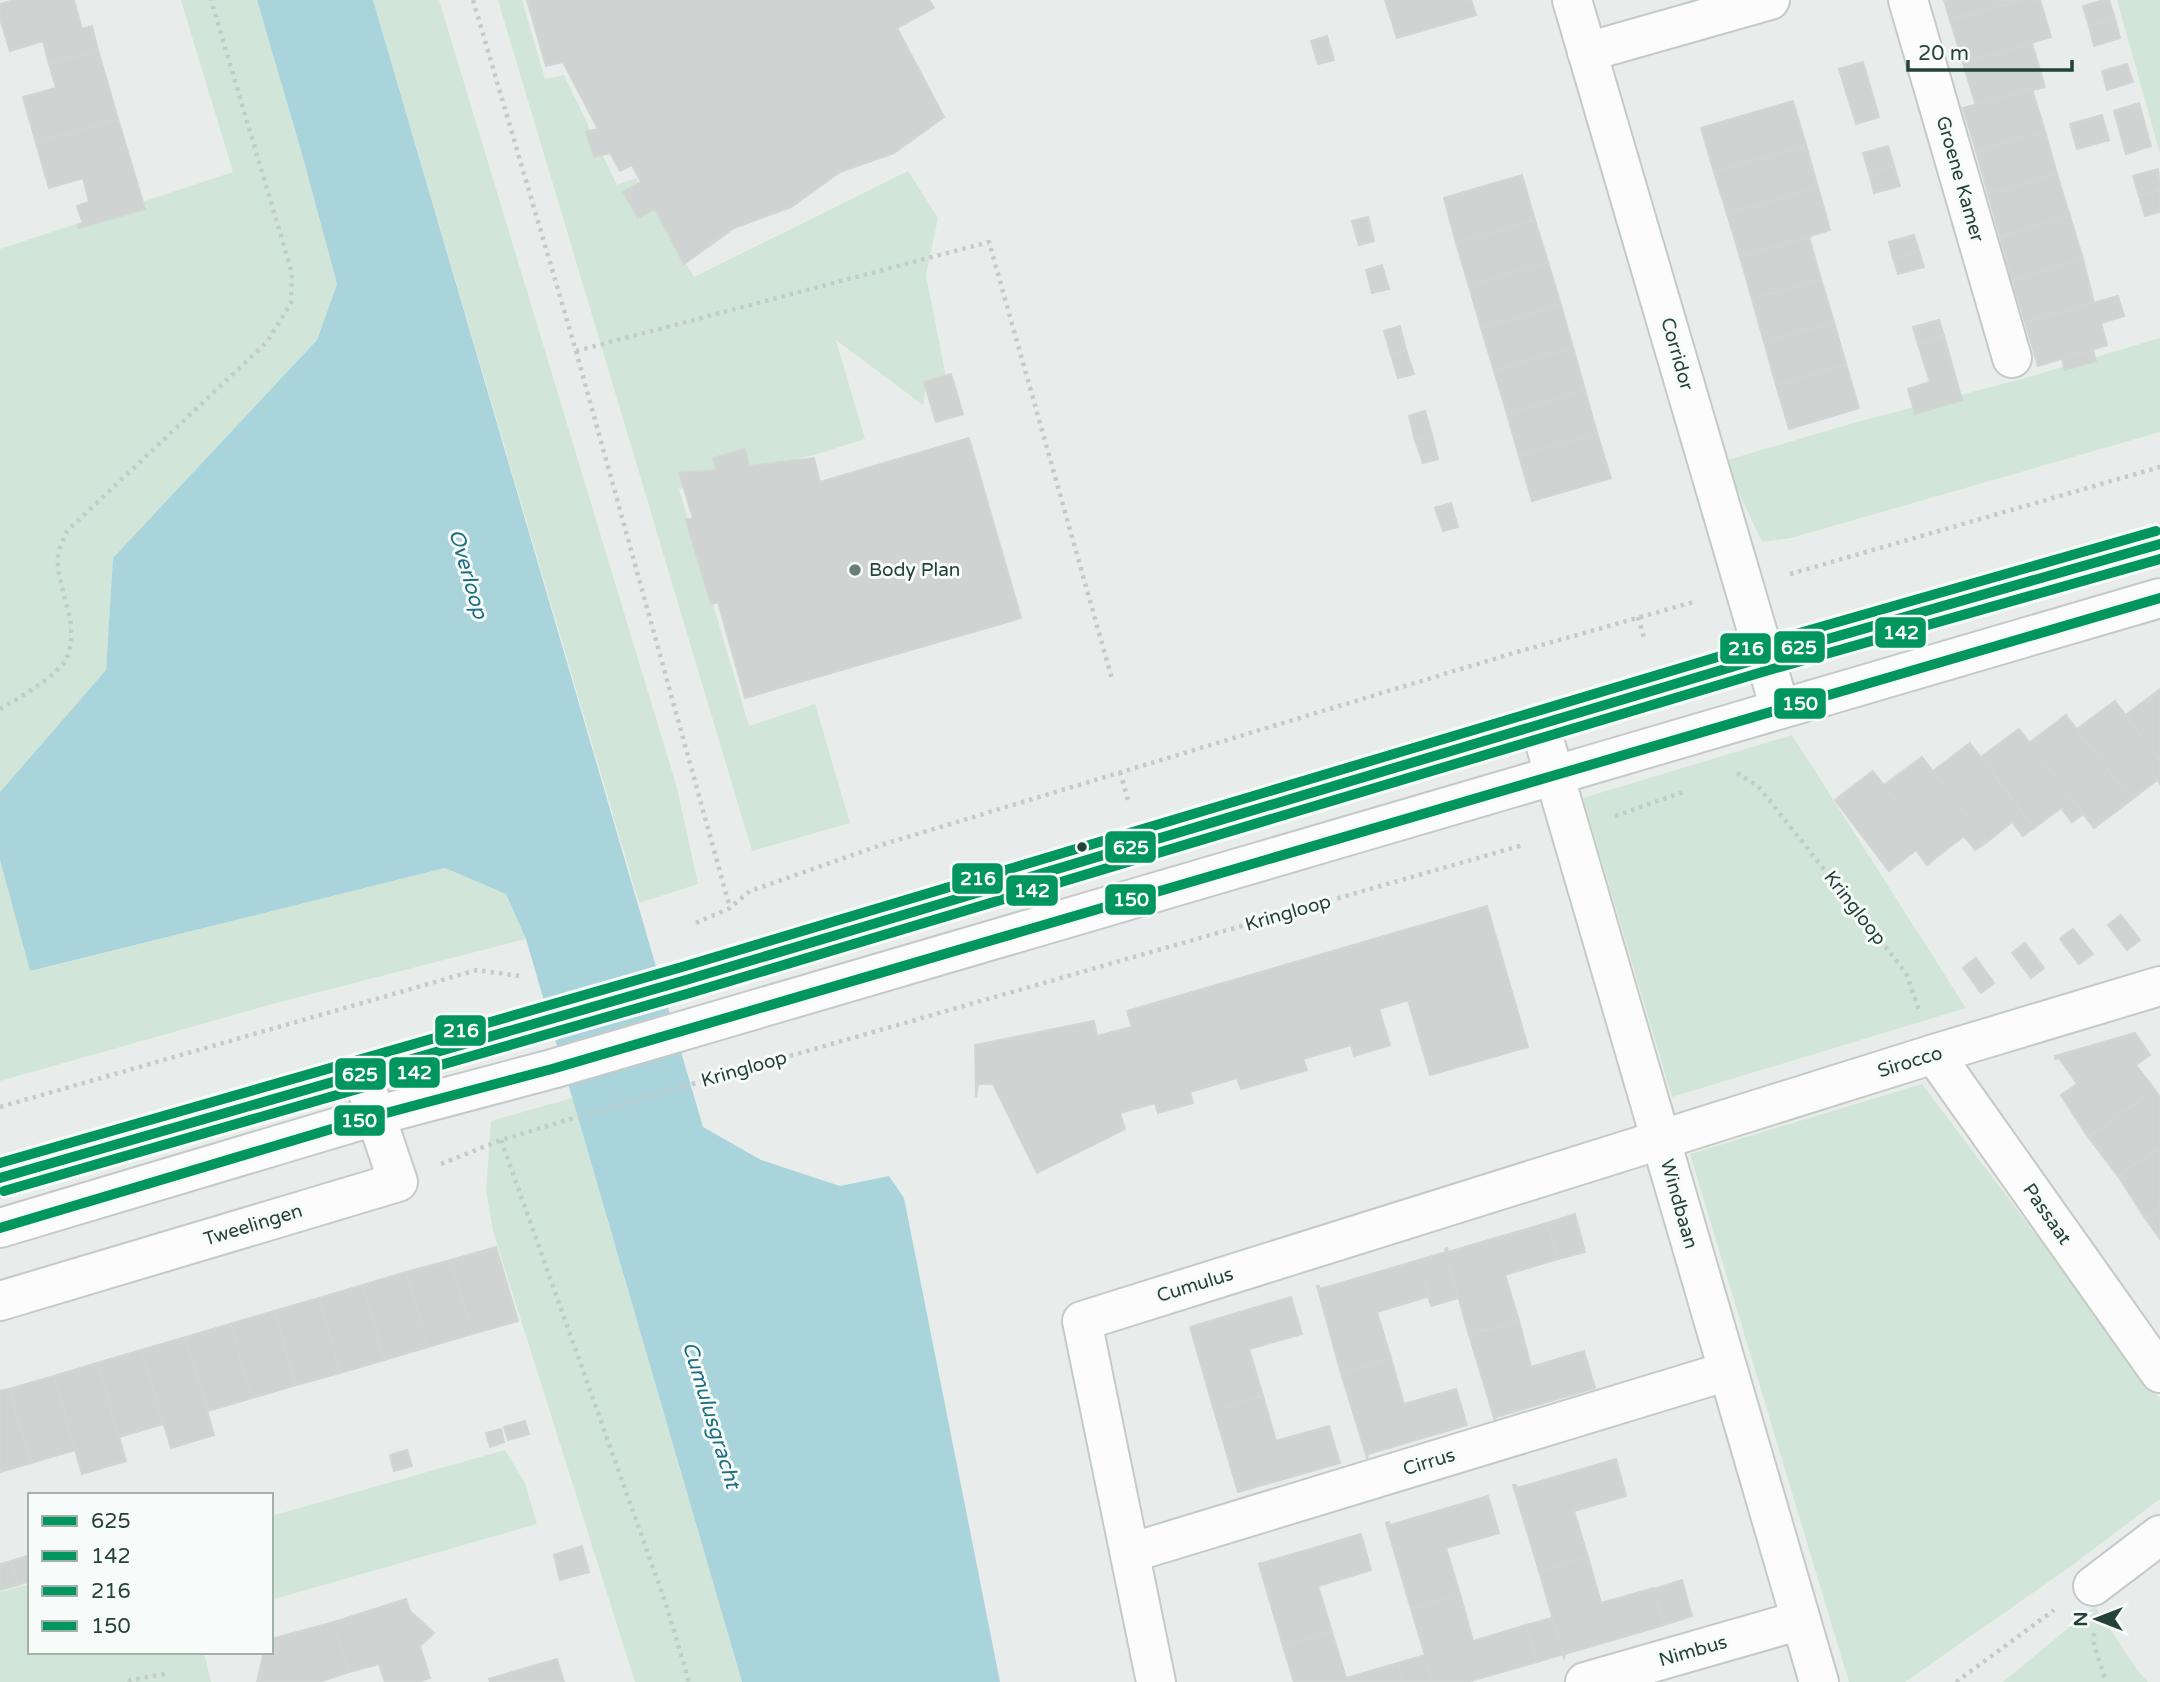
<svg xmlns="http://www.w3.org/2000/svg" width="2160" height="1682" viewBox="0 0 2160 1682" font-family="'Varela Round',sans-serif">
<rect width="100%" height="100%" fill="#e8edeb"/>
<g fill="#d1e6d8">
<polygon points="181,0 257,0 302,154 337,284 317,340 113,558 106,670 0,792 0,249 233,172"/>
<polygon points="373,0 439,0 677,788 698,884 639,903"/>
<polygon points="498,0 522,0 545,79 564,75 617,185 636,178 694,277 908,171 938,218 926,275 946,377 927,380 923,405 836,340 865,439 817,454 679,489 749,726 815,704 850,823 752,851"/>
<polygon points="2117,0 2160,0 2160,154"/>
<polygon points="2160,338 2160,432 1791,538 1762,542 1724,461 1850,424 2029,377"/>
<polygon points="1792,735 1966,1008 1672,1097 1583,798"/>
<polygon points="0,860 30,971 445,868 506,894 526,939 276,1003 0,1081"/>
<polygon points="1922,1084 2160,1399 2160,1499 2067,1569 1905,1682 1849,1682 1690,1154"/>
<polygon points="572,1098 742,1682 635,1682 493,1231 486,1190 491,1121"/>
<polygon points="505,1450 525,1483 537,1524 271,1600 271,1516"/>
<polygon points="30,1584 30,1652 204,1652 211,1682 0,1682 0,1592"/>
<polygon points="2095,1606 2135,1667 2148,1682 2003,1682"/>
</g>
<polygon fill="#a9d4db" points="257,0 373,0 703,1127 761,1160 840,1186 889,1176 904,1198 1000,1682 742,1682 526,939 506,894 445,868 30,971 0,860 0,792 106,670 113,558 317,340 337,284 302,154"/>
<g fill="#cfd4d2" stroke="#d1d6d4" stroke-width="2">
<polygon points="14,0 74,0 82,29 92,26 98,50 49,64 43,41 10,51 0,19 0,4"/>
<polygon points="527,0 929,0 934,8 897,28 944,117 894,153 840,172 791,207 734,228 684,264 655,209 638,218 623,192 641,182 632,165 620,171 610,153 594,157 586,132 598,129 563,62 546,66"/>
<polygon points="1385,0 1471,0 1476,15 1397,38"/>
<polygon points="1944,0 2021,0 1950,20"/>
<polygon points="2021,0 2040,0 2051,37 1963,63 1950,20"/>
<polygon points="2104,0 2109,0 2115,19 2089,26 2083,6"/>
<polygon points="2115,19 2120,38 2094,46 2089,26"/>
<polygon points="1327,36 1334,60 1318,64 1311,41"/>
<polygon points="2032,43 2045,87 1976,106 1963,63"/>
<polygon points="98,50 118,119 36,143 23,97 56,88 49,64"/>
<polygon points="1863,62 1879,117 1856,124 1839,69"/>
<polygon points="2127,64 2133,82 2107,90 2102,71"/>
<polygon points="2032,89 2045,131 1976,151 1963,108"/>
<polygon points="1793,101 1806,145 1714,172 1701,128"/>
<polygon points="2139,103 2151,146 2126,154 2114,111"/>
<polygon points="2102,115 2109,140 2077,149 2070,124"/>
<polygon points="118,119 145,209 79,228 78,225 83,224 77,206 89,202 83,178 49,188 36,143"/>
<polygon points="2045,131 2057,174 1988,194 1976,151"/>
<polygon points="1806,145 1818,187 1727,214 1714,172"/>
<polygon points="1888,146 1894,166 1869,173 1863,153"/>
<polygon points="1894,166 1900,186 1874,193 1869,173"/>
<polygon points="2158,169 2160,190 2139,196 2133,176"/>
<polygon points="2057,174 2070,216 2000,237 1988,194"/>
<polygon points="1522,175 1535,220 1456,243 1444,198"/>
<polygon points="1818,187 1830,230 1740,257 1727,214"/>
<polygon points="2160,190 2160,212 2145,216 2139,196"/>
<polygon points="2070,216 2083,259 2012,280 2000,237"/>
<polygon points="1368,217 1374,241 1359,245 1352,221"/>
<polygon points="1535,220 1548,262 1469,286 1456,243"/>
<polygon points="1914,235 1919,251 1893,258 1889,242"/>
<polygon points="1809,237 1821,279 1752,299 1740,257"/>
<polygon points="1919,251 1924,267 1898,274 1893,258"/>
<polygon points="2083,259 2094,302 2025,322 2012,280"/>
<polygon points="1548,262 1561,305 1481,328 1469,286"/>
<polygon points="1382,265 1389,289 1372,293 1366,270"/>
<polygon points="1821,279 1834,322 1764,342 1752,299"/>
<polygon points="2118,296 2124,316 2101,323 2107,345 2038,366 2025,322"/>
<polygon points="1561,305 1573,347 1494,371 1481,328"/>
<polygon points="1939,320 1944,336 1918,344 1913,327"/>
<polygon points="1834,322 1846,364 1776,385 1764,342"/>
<polygon points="1400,326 1406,350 1391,355 1384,331"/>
<polygon points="1944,336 1962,400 1915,414 1908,389 1930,382 1918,344"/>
<polygon points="1573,347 1585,390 1507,414 1494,371"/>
<polygon points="1406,350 1414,374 1398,378 1391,355"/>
<polygon points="2093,350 2096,361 2065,370 2062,359"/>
<polygon points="1846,364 1859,408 1789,429 1776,385"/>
<polygon points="951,374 963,414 936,422 924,382"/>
<polygon points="1585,390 1597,433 1519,456 1507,414"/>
<polygon points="1425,411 1432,435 1415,440 1409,416"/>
<polygon points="1597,433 1611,478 1532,501 1519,456"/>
<polygon points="1432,435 1438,459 1423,463 1415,440"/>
<polygon points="969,438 1021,618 745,698 718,602 711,604 686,520 693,518 679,473 716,470 713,458 745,449 749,466 814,458 820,482"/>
<polygon points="1451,503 1458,527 1443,531 1435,508"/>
<polygon points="2160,689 2160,761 2126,715"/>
<polygon points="2115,701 2160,761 2160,784 2157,780 2131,800 2077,729"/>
<polygon points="2066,715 2131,800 2094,828 2029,743"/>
<polygon points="2019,729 2083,814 2072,822 2061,808 2034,828 1981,757"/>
<polygon points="1970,743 2034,828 2023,836 2012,822 1987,842 1933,771"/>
<polygon points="1922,757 1987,842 1975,850 1964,836 1938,856 1884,785"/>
<polygon points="1873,771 1938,856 1927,865 1916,850 1889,871 1835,800"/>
<polygon points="1487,906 1528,1047 1430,1075 1408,1000 1379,1009 1390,1045 1354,1056 1351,1045 1303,1059 1307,1070 1241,1089 1237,1078 1190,1092 1193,1103 1158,1113 1155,1103 1120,1113 1125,1129 1037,1173 993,1084 978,1084 976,1097 975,1045 1094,1021 1097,1036 1132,1027 1127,1011"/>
<polygon points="2121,915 2140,940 2127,950 2108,925"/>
<polygon points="2073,929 2093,954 2079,964 2060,939"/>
<polygon points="2025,943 2044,968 2031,978 2012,953"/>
<polygon points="1976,958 1994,983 1981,993 1963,968"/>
<polygon points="2135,1033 2150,1055 2136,1065 2155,1090 2088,1137 2061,1095 2077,1084 2059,1058 2055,1059 2055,1056"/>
<polygon points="2155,1090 2160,1097 2160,1147 2118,1176 2088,1137"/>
<polygon points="2160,1147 2160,1207 2145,1218 2118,1176"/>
<polygon points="2160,1207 2160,1239 2145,1218"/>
<polygon points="1575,1214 1585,1252 1558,1259 1547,1223"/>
<polygon points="1547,1223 1558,1259 1505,1275 1519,1321 1469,1335 1445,1249 1447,1248 1448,1252"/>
<polygon points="496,1247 518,1321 472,1334 451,1260"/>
<polygon points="1446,1252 1458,1298 1431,1306 1419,1260"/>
<polygon points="451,1260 472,1334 428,1347 406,1272"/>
<polygon points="1419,1260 1430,1296 1377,1312 1391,1358 1341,1373 1317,1286 1319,1286 1320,1289"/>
<polygon points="406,1272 428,1347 384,1360 363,1285"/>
<polygon points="363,1285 384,1360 340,1373 319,1298"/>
<polygon points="1291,1297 1302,1334 1249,1349 1263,1396 1214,1410 1190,1327"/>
<polygon points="319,1298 340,1373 296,1385 274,1311"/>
<polygon points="274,1311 296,1385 252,1398 230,1324"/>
<polygon points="1519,1321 1531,1367 1584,1351 1595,1388 1496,1417 1495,1421 1469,1335"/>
<polygon points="230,1324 252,1398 208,1411 186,1337"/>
<polygon points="186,1337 214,1435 171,1448 141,1350"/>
<polygon points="141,1350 163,1424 119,1437 97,1363"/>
<polygon points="1391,1358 1404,1404 1456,1389 1467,1425 1368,1454 1367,1458 1341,1373"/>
<polygon points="97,1363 126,1461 82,1474 54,1376"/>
<polygon points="54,1376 75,1450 31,1463 9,1389"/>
<polygon points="9,1389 31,1463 0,1472 0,1391"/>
<polygon points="1263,1396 1276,1441 1329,1426 1340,1463 1238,1492 1214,1410"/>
<polygon points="525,1421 529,1434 508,1440 504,1427"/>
<polygon points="501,1429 504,1442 490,1447 486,1433"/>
<polygon points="407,1450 412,1466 394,1471 390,1455"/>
<polygon points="1616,1459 1626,1496 1574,1511 1588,1557 1539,1571 1513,1485 1516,1485 1517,1488"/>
<polygon points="1488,1496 1499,1533 1446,1548 1460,1594 1411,1609 1386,1523 1389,1522 1390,1525"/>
<polygon points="1361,1534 1371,1570 1318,1586 1332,1632 1283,1646 1259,1564"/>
<polygon points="582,1546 589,1572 560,1580 554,1555"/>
<polygon points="27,1556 30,1581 18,1585 11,1561"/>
<polygon points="1588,1557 1601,1603 1654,1588 1664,1625 1565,1654 1564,1658 1539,1571"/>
<polygon points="11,1561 18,1585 0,1590 0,1564"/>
<polygon points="1682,1580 1692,1616 1664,1625 1654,1589"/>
<polygon points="1460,1594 1473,1641 1526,1625 1537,1662 1467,1682 1433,1682 1411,1609"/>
<polygon points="406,1599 410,1611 434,1633 420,1646 430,1678 417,1682 385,1682 379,1664 349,1672 334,1622"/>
<polygon points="1552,1618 1563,1654 1537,1662 1526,1625"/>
<polygon points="334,1622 349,1672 319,1682 257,1682 264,1652 271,1652 271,1639"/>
<polygon points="1332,1632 1346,1678 1398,1663 1404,1682 1294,1682 1283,1646"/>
<polygon points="1425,1655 1433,1682 1404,1682 1398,1663"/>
<polygon points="557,1659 564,1682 490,1682 489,1679"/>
</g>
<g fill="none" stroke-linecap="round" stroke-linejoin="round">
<g stroke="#c5cac8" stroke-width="42">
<g id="minor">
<polyline points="1572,0 1780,709"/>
<polyline points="1908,0 2012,358"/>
<polyline points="1587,52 1770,0"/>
<polyline points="1540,726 1819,1682"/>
<polyline points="1934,1054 2160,1373"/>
<polyline points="0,1301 398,1182 362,1075"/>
<polyline points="1130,1553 1728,1371"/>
<polyline points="2093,1586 2160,1535"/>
<polyline points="1156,1682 1082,1321 1934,1054 2160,986"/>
<polyline points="1585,1682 1801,1620"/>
</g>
</g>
<g stroke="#c5cac8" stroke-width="42">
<g id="tertiary">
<polyline points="0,1178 686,980 1765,657 2160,544"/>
<polyline points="0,1228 375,1116 552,1069 2160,598"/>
</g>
</g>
<g stroke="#c3ccca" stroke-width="4.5" stroke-dasharray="3.5 5" stroke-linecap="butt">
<polyline points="473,0 576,351 730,908"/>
<polyline points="576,351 989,242 1112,679"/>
<polyline points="1790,574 2160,467"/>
<polyline points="1638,617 1645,641"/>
<path d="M0,709C16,700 61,674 67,657C81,621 56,591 58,556C59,548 64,539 67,531L267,342L291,303L292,273L211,0"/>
<polyline points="1120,772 1128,800"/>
<polyline points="1737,773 1758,786 1906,973 1919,1010"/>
<polyline points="1615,816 1686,791"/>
<polyline points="696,923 730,908 750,891 881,845 1517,652 1697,601"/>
<polyline points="0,1107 477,970 519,976"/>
<polyline points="501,1140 667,1607 689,1682"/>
<polyline points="441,1164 501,1140 564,1121 1523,845"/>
<polyline points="2094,1633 2094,1645 2106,1682"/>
<polyline points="129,1682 130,1680 165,1674"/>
<polyline points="1956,1682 2054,1610"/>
</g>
<use href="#minor" stroke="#fcfcfc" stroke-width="38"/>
<use href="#tertiary" stroke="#fcfcfc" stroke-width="38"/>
<g stroke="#f7fbf9" stroke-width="16">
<polyline id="bus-1" points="0,1178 686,980 1765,657 2160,544"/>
</g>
<g stroke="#f7fbf9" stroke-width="16">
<polyline id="bus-2" points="4,1191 690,993 1769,670 2160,559"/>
</g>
<g stroke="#f7fbf9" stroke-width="16">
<polyline id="bus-3" points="0,1163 682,967 1761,644 2156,531"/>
</g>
<g stroke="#f7fbf9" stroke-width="16">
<polyline id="bus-4" points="0,1228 375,1116 552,1069 2160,598"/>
</g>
<use href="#bus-1" stroke="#00965e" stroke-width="10"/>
<use href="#bus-2" stroke="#00965e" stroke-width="10"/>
<use href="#bus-3" stroke="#00965e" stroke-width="10"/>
<use href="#bus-4" stroke="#00965e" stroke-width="10"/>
</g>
<circle fill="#697e78" stroke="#f7fbf9" stroke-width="2.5" cx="855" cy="570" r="7"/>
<circle fill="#24423a" stroke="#f7fbf9" stroke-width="2.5" cx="1082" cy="847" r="6"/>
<g text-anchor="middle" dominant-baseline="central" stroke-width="6" stroke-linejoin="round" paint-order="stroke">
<g font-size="19" fill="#24423a" stroke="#f7fbf9">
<text transform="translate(1960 179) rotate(74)">Groene Kamer</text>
<text transform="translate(1677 354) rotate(74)">Corridor</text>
<text transform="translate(1855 908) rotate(52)">Kringloop</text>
<text transform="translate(1288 913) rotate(-16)">Kringloop</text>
<text transform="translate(1910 1062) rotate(-17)">Sirocco</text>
<text transform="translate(744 1069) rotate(-16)">Kringloop</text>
<text transform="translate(1679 1204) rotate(74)">Windbaan</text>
<text transform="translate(2047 1214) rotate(55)">Passaat</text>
<text transform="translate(253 1225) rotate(-17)">Tweelingen</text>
<text transform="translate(1195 1285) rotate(-17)">Cumulus</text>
<text transform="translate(1429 1462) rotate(-17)">Cirrus</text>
<text transform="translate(1693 1651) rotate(-16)">Nimbus</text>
</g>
<g font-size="19" fill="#24423a" stroke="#f7fbf9" text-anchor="start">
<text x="869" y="570">Body Plan</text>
</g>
<g font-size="21" font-style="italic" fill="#1c6f80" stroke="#f7fbf9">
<text transform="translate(468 574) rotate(74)">Overloop</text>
<text transform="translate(711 1415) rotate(73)">Cumulusgracht</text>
</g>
</g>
<g stroke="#f7fbf9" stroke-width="2.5">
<rect x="1874" y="616" width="53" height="33" rx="7" fill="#00965e"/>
<rect x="1773" y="630" width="53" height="34" rx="7" fill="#00965e"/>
<rect x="1719" y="632" width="53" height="33" rx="7" fill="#00965e"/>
<rect x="1773" y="687" width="54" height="33" rx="7" fill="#00965e"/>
<rect x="1104" y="830" width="53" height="34" rx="7" fill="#00965e"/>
<rect x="951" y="862" width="53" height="33" rx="7" fill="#00965e"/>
<rect x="1005" y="874" width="54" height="33" rx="7" fill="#00965e"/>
<rect x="1104" y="883" width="53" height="33" rx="7" fill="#00965e"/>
<rect x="434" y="1014" width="53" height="33" rx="7" fill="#00965e"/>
<rect x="388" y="1056" width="53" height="33" rx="7" fill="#00965e"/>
<rect x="334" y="1057" width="53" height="34" rx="7" fill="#00965e"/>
<rect x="333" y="1104" width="53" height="33" rx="7" fill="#00965e"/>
</g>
<g font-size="19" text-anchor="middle" font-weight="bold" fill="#fff">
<text x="1901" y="639">142</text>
<text x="1799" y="654">625</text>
<text x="1746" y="655">216</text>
<text x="1800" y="710">150</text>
<text x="1131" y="854">625</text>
<text x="978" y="885">216</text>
<text x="1032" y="897">142</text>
<text x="1131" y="906">150</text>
<text x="461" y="1037">216</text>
<text x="414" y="1079">142</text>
<text x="360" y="1081">625</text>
<text x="359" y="1127">150</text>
</g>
<rect x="28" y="1493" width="245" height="161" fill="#f7fbf9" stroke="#a3b1ad" stroke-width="2"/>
<rect x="42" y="1516" width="35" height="10" fill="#00965e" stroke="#a3b1ad" stroke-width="2"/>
<text x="91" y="1528" font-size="21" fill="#24423a">625</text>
<rect x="42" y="1551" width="35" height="10" fill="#00965e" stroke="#a3b1ad" stroke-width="2"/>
<text x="91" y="1563" font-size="21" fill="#24423a">142</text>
<rect x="42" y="1586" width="35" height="10" fill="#00965e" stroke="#a3b1ad" stroke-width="2"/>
<text x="91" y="1598" font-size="21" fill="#24423a">216</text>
<rect x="42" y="1621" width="35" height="10" fill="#00965e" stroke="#a3b1ad" stroke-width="2"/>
<text x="91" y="1633" font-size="21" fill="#24423a">150</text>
<g transform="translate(2097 1619) rotate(270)" stroke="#f7fbf9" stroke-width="5" paint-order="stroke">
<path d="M0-5L12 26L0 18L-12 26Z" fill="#24423a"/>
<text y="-10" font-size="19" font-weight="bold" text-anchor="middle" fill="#24423a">N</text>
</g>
<path d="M1908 60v10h164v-10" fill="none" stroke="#24423a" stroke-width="3.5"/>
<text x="1918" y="60" font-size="21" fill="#24423a" stroke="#f7fbf9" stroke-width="5" paint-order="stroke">20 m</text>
</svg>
